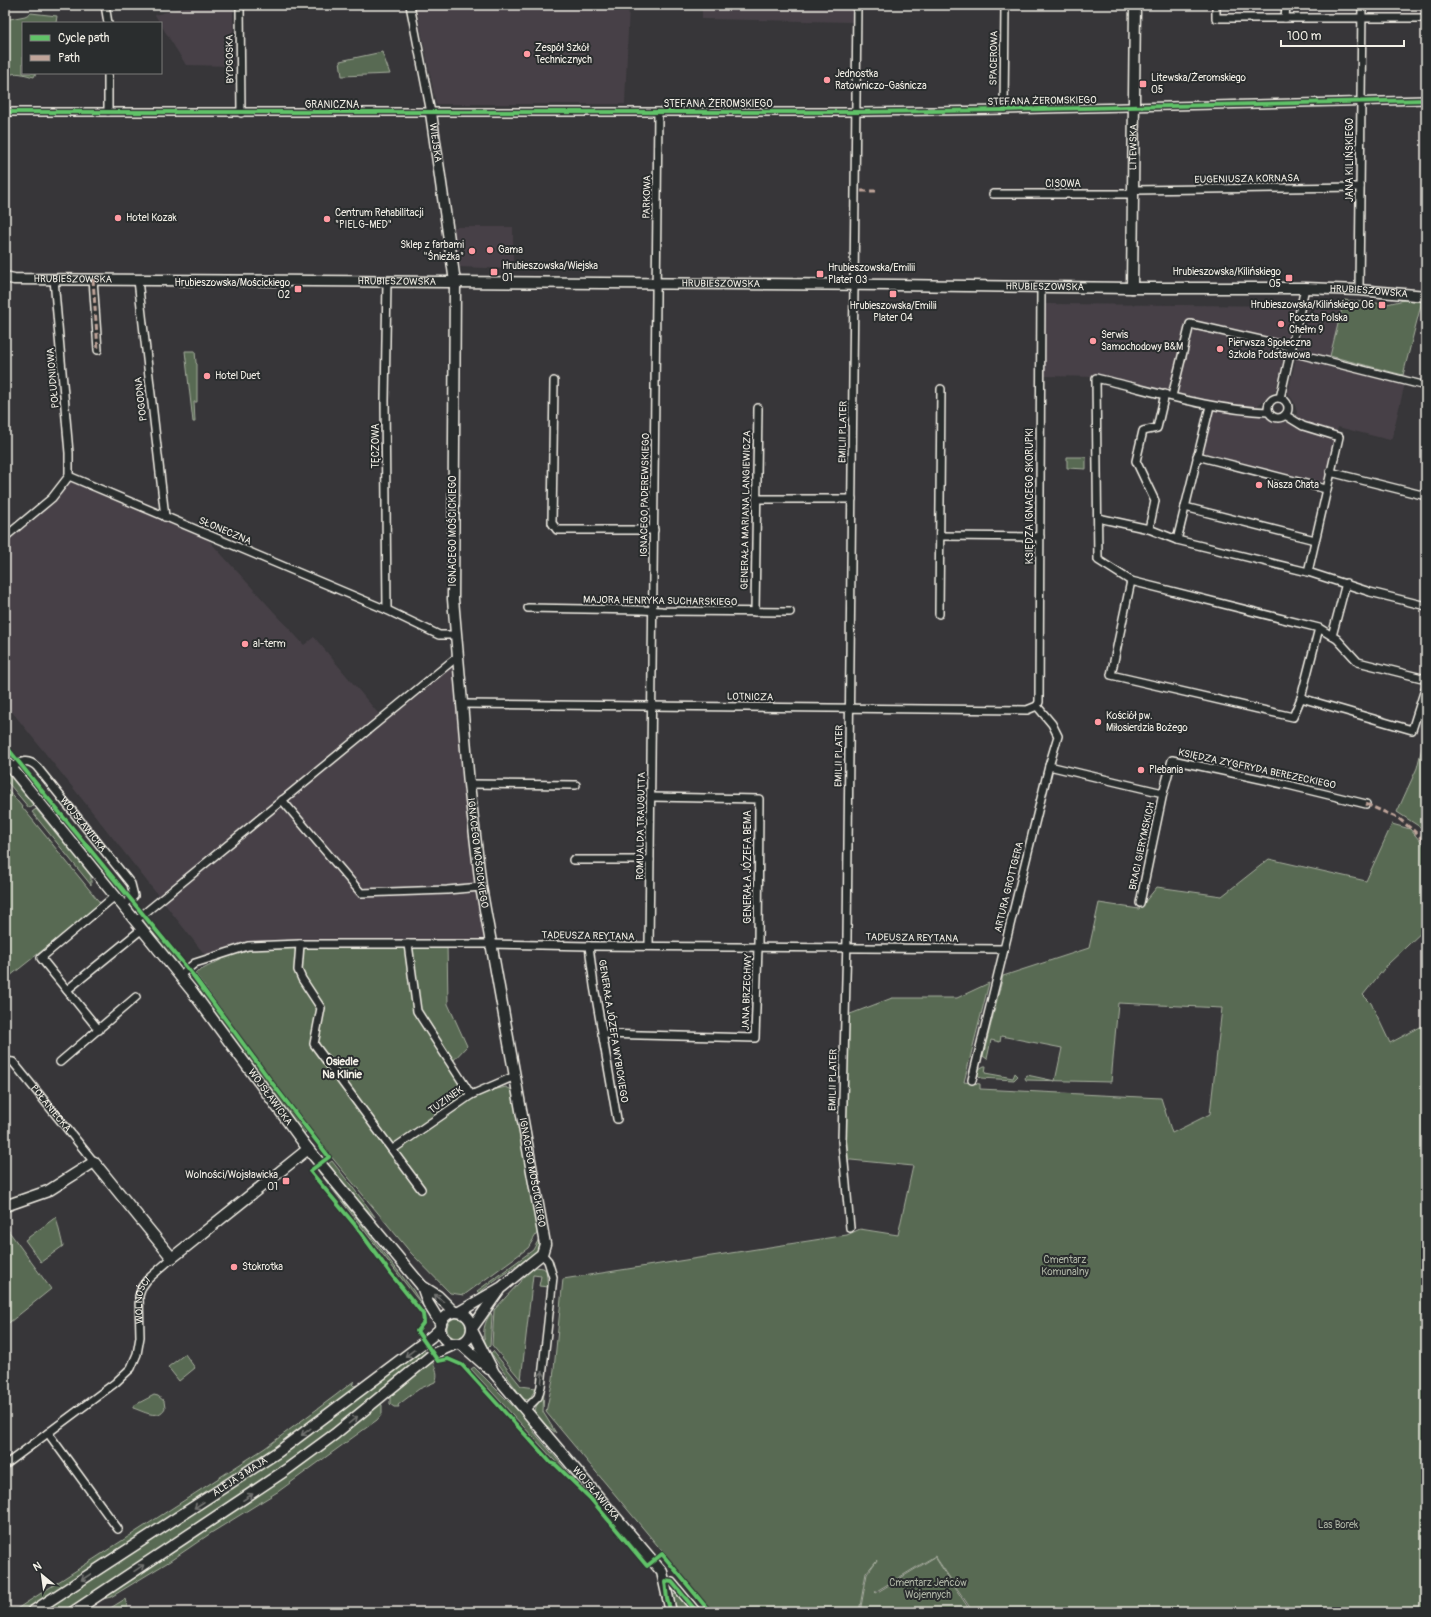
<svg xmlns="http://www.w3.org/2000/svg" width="1431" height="1617" viewBox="0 0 1431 1617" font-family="Pangolin,sans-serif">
<rect width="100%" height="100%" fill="#373639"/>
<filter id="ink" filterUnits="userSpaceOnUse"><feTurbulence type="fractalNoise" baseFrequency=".025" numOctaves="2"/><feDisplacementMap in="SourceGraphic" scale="8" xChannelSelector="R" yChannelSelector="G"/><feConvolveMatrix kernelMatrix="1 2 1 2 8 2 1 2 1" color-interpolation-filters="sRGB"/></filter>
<g filter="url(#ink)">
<g fill="#474147">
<polygon points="192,5 233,5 233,66 186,65 161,25 161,23 160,23 155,15"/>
<polygon points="416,5 629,5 625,104 436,104"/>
<polygon points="702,5 853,5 852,22 702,19"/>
<polygon points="453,227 513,227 513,269 460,267"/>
<polygon points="1046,304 1296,306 1276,390 1258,405 1262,417 1289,423 1296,416 1297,412 1294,402 1288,393 1308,306 1366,309 1403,374 1407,375 1392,437 1390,440 1338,427 1323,485 1198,454 1211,405 1103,377 1045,376"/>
<polygon points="69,476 202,533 304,645 314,637 382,718 457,657 490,944 248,946 195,963 205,955 90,809 5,703 5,538 46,504"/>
</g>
<g fill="#596a53" stroke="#a6ae9e">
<path d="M31,13L57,16L56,23H23V73H36L34,77C25,75 15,70 6,77L5,86V20L25,16Z"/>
<polygon points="382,52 390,74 342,76 340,61"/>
<polygon points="1344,300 1387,304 1404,300 1422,301 1403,375 1330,356"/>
<polygon points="185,351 195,351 196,363 197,364 197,402 194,402 195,422 193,422"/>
<polygon points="1067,457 1086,457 1086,469 1067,468"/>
<polygon points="1426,731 1426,834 1420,827 1397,812 1417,768"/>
<polygon points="5,770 33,805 29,808 5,779"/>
<polygon points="5,786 101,904 5,980"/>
<polygon points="48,799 115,883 113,885 45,801"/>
<polygon points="36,809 91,876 91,885 32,812"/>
<polygon points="1392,824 1410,829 1426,848 1426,928 1388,964 1363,995 1371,1003 1390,1043 1426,1024 1426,1612 973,1612 935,1556 875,1592 876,1593 935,1557 971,1612 888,1612 887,1610 888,1612 860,1612 867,1574 877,1560 866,1573 859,1612 843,1610 843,1612 713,1612 546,1412 553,1379 563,1279 847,1235 860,1229 898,1235 913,1166 851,1160 843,1160 845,1016 892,998 957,998 989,983 964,1082 980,1084 980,1089 1161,1098 1172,1133 1210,1114 1222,1008 1118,1003 1111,1082 1026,1080 1025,1078 1027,1075 1055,1081 1062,1048 1001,1036 1000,1042 991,1040 987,1059 983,1056 1003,976 1089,948 1099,903 1139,909 1157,887 1222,896 1269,859 1366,881"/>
<polygon points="144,918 180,962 177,963 175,962 144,922"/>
<polygon points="447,944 448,1004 467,1046 451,1063 471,1095 506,1087 512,1090 539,1230 528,1248 464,1295 450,1293 411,1253 320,1143 284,1097 195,973 248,946"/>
<polygon points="200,988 306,1132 304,1134 198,990"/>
<polygon points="984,1066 986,1066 985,1073 1013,1078 1015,1073 1018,1076 1014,1080 981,1078 977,1074 977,1070"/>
<polygon points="332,1161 368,1207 375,1217 362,1205 328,1164"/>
<polygon points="319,1172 360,1222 413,1290 422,1305"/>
<polygon points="56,1217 63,1246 41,1262 25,1240"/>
<polygon points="5,1226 51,1289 5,1326"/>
<polygon points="540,1237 538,1249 533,1255 498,1278 479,1293 477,1291 533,1250"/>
<polygon points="536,1267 543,1268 546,1270 548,1287 539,1286 541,1276 533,1275 521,1380 492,1345 494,1310 529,1272"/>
<path d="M491,1313L492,1316L490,1346L488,1348C481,1337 483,1324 491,1313Z"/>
<circle cx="457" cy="1328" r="10"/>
<polygon points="424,1350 427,1354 334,1428 272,1475 66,1612 41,1612 249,1477"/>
<polygon points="493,1351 521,1386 536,1388 529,1400 523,1399 491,1353"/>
<polygon points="185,1354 195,1368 179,1381 168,1367"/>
<path d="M432,1361C436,1368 439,1375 435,1382L419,1389L398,1405L399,1407H394L390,1404V1395Z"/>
<polygon points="474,1367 532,1425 533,1431 568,1472 592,1493 554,1460 471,1369"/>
<polygon points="354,1381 355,1382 352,1384 354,1386 357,1385 353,1389 300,1431 225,1482 24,1612 12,1612 265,1448 336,1395"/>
<path d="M544,1390L543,1412L556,1433C549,1427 530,1416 537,1405C540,1400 543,1397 544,1390Z"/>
<path d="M154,1395L158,1396L164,1401L165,1408C158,1421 143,1411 133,1408V1406Z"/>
<polygon points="380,1404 382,1405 382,1414 377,1420 279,1491 211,1533 170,1561 111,1597 103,1599 254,1499"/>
<polygon points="675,1594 678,1595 691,1612 676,1612 672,1596"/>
<polygon points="125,1599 129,1612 104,1612"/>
</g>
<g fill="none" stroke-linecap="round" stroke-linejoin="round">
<g stroke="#f4f1e8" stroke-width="10">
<g id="street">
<polyline points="105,5 108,23"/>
<polyline points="240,5 241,113"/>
<polyline points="410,5 431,113"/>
<polyline points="1216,5 1216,18 1426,18"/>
<polyline points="1285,18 1286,5"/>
<polyline points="108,73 108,112"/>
<polyline points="1004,110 1005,5"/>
<polyline points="5,112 862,112 1004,110 1426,100"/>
<polyline points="1134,190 1360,187"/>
<polyline points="993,194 1133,194"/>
<polyline points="54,279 69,453 69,476"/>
<polyline points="93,279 98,350"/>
<polyline points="138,280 165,517"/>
<polyline points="1359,290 1362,5"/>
<polyline points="1291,352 1426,386"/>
<polyline points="554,381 552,523 557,530 654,530"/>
<polyline points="1172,396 1190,324 1292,347"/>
<circle cx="1278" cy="408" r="10"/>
<polyline points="1280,398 1305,288"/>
<polyline points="1285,415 1303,426 1339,437 1308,572"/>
<polyline points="1197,456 1326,489"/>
<polyline points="1330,472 1426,496"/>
<polyline points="756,499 852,499"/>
<polyline points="1185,507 1315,540"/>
<polyline points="1098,518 1149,529 1177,540 1308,572 1370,592 1426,606"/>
<polyline points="1149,529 1155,501 1136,461 1143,431 1157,428 1165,394"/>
<polyline points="940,536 1040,537"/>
<polyline points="5,537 52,498 69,476 387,610 439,635 455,635"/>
<polyline points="1177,540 1210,406"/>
<path d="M1131,581L1098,560L1096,378C1153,391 1210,410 1268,412"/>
<polyline points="528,608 641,610 662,611 790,612"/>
<polyline points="387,610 385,400 387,281"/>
<polyline points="755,612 758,408"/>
<polyline points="939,614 941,389"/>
<polyline points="1319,628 1301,698 1293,717 1111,675 1131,581 1319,628 1337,639 1358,662 1426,679"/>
<polyline points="1332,636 1346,583"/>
<polyline points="1301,698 1412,730 1426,686"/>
<polyline points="462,704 1027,710 1037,706"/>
<polyline points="1037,706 1039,702 1041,286"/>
<polyline points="1049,766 1163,793 1172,760 1288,785 1366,804"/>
<path id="s1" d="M11,768C21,761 28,758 37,767L131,884L134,896L123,906"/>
<polyline points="469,784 576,785"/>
<polyline points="282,800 361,893 447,890 481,887"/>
<polyline points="573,860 650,860"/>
<polyline points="1140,903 1163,793"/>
<polyline points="135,921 457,657"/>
<polyline points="300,944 298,970 302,979 321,1008 314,1044 421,1189"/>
<polyline points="408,944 417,1011 471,1095"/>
<polyline points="589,946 594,986 617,1119"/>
<polyline points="649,946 658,112"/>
<polyline points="179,976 195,963 248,946 300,944 490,944 589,946 1004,949"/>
<polyline points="67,990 142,929"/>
<polyline points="99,1030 41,958 115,896"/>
<polyline points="602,1034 755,1038 758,947 759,799 651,797"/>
<path id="s2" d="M5,1061L13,1062L94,1162"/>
<polyline points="60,1062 136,997"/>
<polyline points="972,1080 1049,766 1058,736 1052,724 1037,706"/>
<polyline points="393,1149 471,1095 515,1076"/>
<polyline points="850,1228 842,1141 847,938 857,5"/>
<polyline points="525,1410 538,1397 541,1386 553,1277 548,1261 542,1254"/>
<polyline points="48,1433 118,1529"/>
<path id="s3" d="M5,1465L115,1383L131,1368L137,1354L140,1337L139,1296L142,1287L147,1280L172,1258"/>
<polyline points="665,1581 672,1582 697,1612"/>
</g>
</g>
<g stroke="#f4f1e8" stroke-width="13">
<g id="secondary">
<path id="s4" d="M431,113L455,282L453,599L469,784L481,887L545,1244L542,1254L532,1262L502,1287L459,1312"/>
<path id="s5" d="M5,277L14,279L894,285L1132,288H1305L1359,290L1426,296"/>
<path id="s6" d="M1132,288L1135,5"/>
<path id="s7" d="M5,760L192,991L308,1149L422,1286L438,1296L454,1312"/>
<polyline points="5,1206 48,1191 94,1162 172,1258 308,1149"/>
<polyline points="422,1286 428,1303 441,1324"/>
<circle cx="456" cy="1328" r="16"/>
<polyline points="473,1327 499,1290"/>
<path id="s8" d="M473,1332L494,1373L662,1572L671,1612"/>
<polyline points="461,1344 489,1369"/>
<path id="s9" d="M32,1612L278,1452L431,1337L440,1329"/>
<polyline points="73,1612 286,1470 335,1434 433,1354 453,1345"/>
</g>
</g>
<use href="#street" stroke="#2a2d2e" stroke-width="7"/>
<use href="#secondary" stroke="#2a2d2e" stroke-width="10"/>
<g stroke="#c0a59a" stroke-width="3" stroke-dasharray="6 3" stroke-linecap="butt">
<polyline points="861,191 878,191"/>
<polyline points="93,279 98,350"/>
<polyline points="1366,804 1398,818 1414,831 1426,843"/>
</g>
<g stroke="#2a2d2e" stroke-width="6">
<g id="cycleway">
<polyline points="5,112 862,112 1004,110 1426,100"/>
<polyline points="5,745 46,796 192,974 272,1083 329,1157 310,1171 355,1225 391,1274 423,1314 424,1322 417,1331 438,1361 448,1359 462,1365 551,1463 556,1465 590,1498 647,1566 662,1554 710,1612"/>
<polyline points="671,1612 667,1599 665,1581 672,1582 697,1612"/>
</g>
</g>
<use href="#cycleway" stroke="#61c268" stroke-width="4"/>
</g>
<defs><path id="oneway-shaft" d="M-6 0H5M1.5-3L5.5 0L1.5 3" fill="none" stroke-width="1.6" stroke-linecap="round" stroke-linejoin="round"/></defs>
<g stroke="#71726f">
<use href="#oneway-shaft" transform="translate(439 1298) rotate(-140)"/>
<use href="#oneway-shaft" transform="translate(410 1353) rotate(143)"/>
<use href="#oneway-shaft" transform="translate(542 1377) rotate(-84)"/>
<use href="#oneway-shaft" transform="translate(353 1420) rotate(-39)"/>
<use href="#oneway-shaft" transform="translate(306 1432) rotate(143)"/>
<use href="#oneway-shaft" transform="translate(248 1497) rotate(-33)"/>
<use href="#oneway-shaft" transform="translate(199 1505) rotate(147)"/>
<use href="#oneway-shaft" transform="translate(139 1568) rotate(-34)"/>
<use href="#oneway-shaft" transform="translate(86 1577) rotate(147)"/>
</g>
</g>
<g fill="#ff9aa2" stroke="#2a2d2e" stroke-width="1.5">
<circle cx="527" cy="54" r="4"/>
<circle cx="827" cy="80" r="4"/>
<rect x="1139" y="80" width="8" height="8" rx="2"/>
<circle cx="118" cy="218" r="4"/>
<circle cx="327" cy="219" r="4"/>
<circle cx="490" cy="250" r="4"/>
<circle cx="472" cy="251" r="4"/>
<rect x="490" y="268" width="8" height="8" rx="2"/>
<rect x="816" y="270" width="8" height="8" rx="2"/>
<rect x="1285" y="274" width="8" height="8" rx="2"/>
<rect x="294" y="285" width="8" height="8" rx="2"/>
<rect x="889" y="290" width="8" height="8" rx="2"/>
<rect x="1378" y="301" width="8" height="8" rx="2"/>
<circle cx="1281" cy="324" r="4"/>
<circle cx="1093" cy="341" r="4"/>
<circle cx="1220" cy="349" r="4"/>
<circle cx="207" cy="376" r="4"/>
<circle cx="1259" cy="485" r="4"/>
<circle cx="245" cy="644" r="4"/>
<circle cx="1098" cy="722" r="4"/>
<circle cx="1141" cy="770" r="4"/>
<rect x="282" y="1177" width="8" height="8" rx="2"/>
<circle cx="234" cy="1267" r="4"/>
</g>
<g text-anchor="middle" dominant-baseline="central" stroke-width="4" stroke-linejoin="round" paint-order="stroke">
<g font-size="10" fill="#f4f1e8" stroke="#2a2d2e" text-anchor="start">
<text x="535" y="48">Zespół Szkół<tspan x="535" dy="12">Technicznych</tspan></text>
<text x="835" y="74">Jednostka<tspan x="835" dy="12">Ratowniczo-Gaśnicza</tspan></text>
<text x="1151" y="78">Litewska/Żeromskiego<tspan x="1151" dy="12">05</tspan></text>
<text x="335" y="213">Centrum Rehabilitacji<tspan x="335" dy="12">"PIELG-MED"</tspan></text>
<text x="126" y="218">Hotel Kozak</text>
<text x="464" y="245" text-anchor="end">Sklep z farbami<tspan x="464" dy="12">"Śnieżka"</tspan></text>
<text x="498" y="250">Gama</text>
<text x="502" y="266">Hrubieszowska/Wiejska<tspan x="502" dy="12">01</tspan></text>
<text x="828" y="268">Hrubieszowska/Emilii<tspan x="828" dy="12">Plater 03</tspan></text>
<text x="1281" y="272" text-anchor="end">Hrubieszowska/Kilińskiego<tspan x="1281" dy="12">05</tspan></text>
<text x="290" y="283" text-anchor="end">Hrubieszowska/Mościckiego<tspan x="290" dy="12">02</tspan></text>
<text x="1374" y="305" text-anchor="end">Hrubieszowska/Kilińskiego 06</text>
<text x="893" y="306" text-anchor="middle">Hrubieszowska/Emilii<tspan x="893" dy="12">Plater 04</tspan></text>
<text x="1289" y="318">Poczta Polska<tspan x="1289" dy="12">Chełm 9</tspan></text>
<text x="1101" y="335">Serwis<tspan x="1101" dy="12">Samochodowy B&amp;M</tspan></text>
<text x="1228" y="343">Pierwsza Społeczna<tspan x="1228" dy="12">Szkoła Podstawowa</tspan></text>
<text x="215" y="376">Hotel Duet</text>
<text x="1267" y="485">Nasza Chata</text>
<text x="253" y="644">al-term</text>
<text x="1106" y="716">Kościół pw.<tspan x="1106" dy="12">Miłosierdzia Bożego</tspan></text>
<text x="1149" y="770">Plebania</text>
<text x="278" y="1175" text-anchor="end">Wolności/Wojsławicka<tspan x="278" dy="12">01</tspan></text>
<text x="242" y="1267">Stokrotka</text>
</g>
<g font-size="10" fill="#f4f1e8" stroke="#2a2d2e">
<text transform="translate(994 58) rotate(-89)">SPACEROWA</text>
<text transform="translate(230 59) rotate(-91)">BYDGOSKA</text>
<text transform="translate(1042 101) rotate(-1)">STEFANA ŻEROMSKIEGO</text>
<text x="718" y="104">STEFANA ŻEROMSKIEGO</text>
<text x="332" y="105">GRANICZNA</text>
<text stroke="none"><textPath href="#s4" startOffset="30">WIEJSKA</textPath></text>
<text stroke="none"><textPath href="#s6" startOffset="141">LITEWSKA</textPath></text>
<text transform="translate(1350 160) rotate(-90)">JANA KILIŃSKIEGO</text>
<text transform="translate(1247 179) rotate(-1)">EUGENIUSZA KORNASA</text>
<text x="1063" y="184">CISOWA</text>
<text transform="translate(647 197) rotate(-89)">PARKOWA</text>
<text stroke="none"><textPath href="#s5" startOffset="68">HRUBIESZOWSKA</textPath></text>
<text stroke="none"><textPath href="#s5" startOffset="392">HRUBIESZOWSKA</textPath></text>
<text stroke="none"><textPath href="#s5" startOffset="716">HRUBIESZOWSKA</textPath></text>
<text stroke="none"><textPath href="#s5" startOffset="1040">HRUBIESZOWSKA</textPath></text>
<text stroke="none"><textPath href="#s5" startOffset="1364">HRUBIESZOWSKA</textPath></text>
<text transform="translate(53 378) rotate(-95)">POŁUDNIOWA</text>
<text transform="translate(141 399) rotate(-97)">POGODNA</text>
<text transform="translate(843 432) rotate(-89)">EMILII PLATER</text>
<text transform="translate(376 446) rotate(-90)">TĘCZOWA</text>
<text transform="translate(645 495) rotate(-89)">IGNACEGO PADEREWSKIEGO</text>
<text transform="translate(1030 496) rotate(-90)">KSIĘDZA IGNACEGO SKORUPKI</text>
<text transform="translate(746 510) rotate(-89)">GENERAŁA MARIANA LANGIEWICZA</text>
<text transform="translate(225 531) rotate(23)">SŁONECZNA</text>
<text transform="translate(453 531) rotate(-90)">IGNACEGO MOŚCICKIEGO</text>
<text transform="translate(660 601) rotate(1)">MAJORA HENRYKA SUCHARSKIEGO</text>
<text transform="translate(750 697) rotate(1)">LOTNICZA</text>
<text transform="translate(839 756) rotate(-89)">EMILII PLATER</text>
<text transform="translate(1257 769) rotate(12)">KSIĘDZA ZYGFRYDA BEREZECKIEGO</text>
<text stroke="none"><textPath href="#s1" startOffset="103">WOJSŁAWICKA</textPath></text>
<text transform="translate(641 826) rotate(-89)">ROMUALDA TRAUGUTTA</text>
<text transform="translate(1142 846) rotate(-78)">BRACI GIERYMSKICH</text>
<text stroke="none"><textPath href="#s4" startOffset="743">IGNACEGO MOŚCICKIEGO</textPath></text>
<text transform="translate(748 867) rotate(-90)">GENERAŁA JÓZEFA BEMA</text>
<text transform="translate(1009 887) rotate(-76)">ARTURA GROTTGERA</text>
<text transform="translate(588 936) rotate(1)">TADEUSZA REYTANA</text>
<text transform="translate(912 938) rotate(1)">TADEUSZA REYTANA</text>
<text transform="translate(747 992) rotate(-88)">JANA BRZECHWY</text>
<text transform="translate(613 1031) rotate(81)">GENERAŁA JÓZEFA WYBICKIEGO</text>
<text transform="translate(833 1080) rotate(-89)">EMILII PLATER</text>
<text stroke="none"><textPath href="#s7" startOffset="429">WOJSŁAWICKA</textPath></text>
<text transform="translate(446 1100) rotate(-35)">TUZINEK</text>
<text stroke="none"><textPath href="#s2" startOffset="68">POŁANIECKA</textPath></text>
<text stroke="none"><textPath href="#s4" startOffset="1067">IGNACEGO MOŚCICKIEGO</textPath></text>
<text stroke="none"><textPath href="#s3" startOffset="229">WOLNOŚCI</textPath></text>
<text stroke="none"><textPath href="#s9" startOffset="248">ALEJA 3 MAJA</textPath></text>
<text stroke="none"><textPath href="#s8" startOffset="204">WOJSŁAWICKA</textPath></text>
</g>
<g font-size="10" fill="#aeb4a5" stroke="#2a2d2e">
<text x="1065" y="1260">Cmentarz<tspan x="1065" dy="12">Komunalny</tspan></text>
<text x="1338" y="1525">Las Borek</text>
<text x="928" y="1583">Cmentarz Jeńców<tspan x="928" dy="12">Wojennych</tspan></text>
</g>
<g font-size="11" font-weight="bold" fill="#f4f1e8" stroke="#2a2d2e">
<text x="342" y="1061">Osiedle<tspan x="342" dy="13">Na Klinie</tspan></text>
</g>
</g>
<rect width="1431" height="1617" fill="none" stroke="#2a2d2e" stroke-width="20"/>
<rect x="10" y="10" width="1411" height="1597" fill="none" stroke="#f4f1e8" stroke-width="1.5" filter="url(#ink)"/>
<rect x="22" y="22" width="140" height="52" fill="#2a2d2e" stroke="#7b7b78"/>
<rect x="30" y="35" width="20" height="6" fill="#61c268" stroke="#7b7b78"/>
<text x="58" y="42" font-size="12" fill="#f4f1e8">Cycle path</text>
<rect x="30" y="55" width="20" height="6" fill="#c0a59a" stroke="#7b7b78"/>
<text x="58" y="62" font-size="12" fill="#f4f1e8">Path</text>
<g transform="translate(42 1575) rotate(331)" stroke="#2a2d2e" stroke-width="3" paint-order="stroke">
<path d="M0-3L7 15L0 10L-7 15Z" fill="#f4f1e8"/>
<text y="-6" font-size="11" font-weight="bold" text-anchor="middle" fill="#f4f1e8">N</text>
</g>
<path d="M1281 40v6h123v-6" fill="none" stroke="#f4f1e8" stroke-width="2"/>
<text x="1287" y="40" font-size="12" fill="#f4f1e8" stroke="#2a2d2e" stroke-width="3" paint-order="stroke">100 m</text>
</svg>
